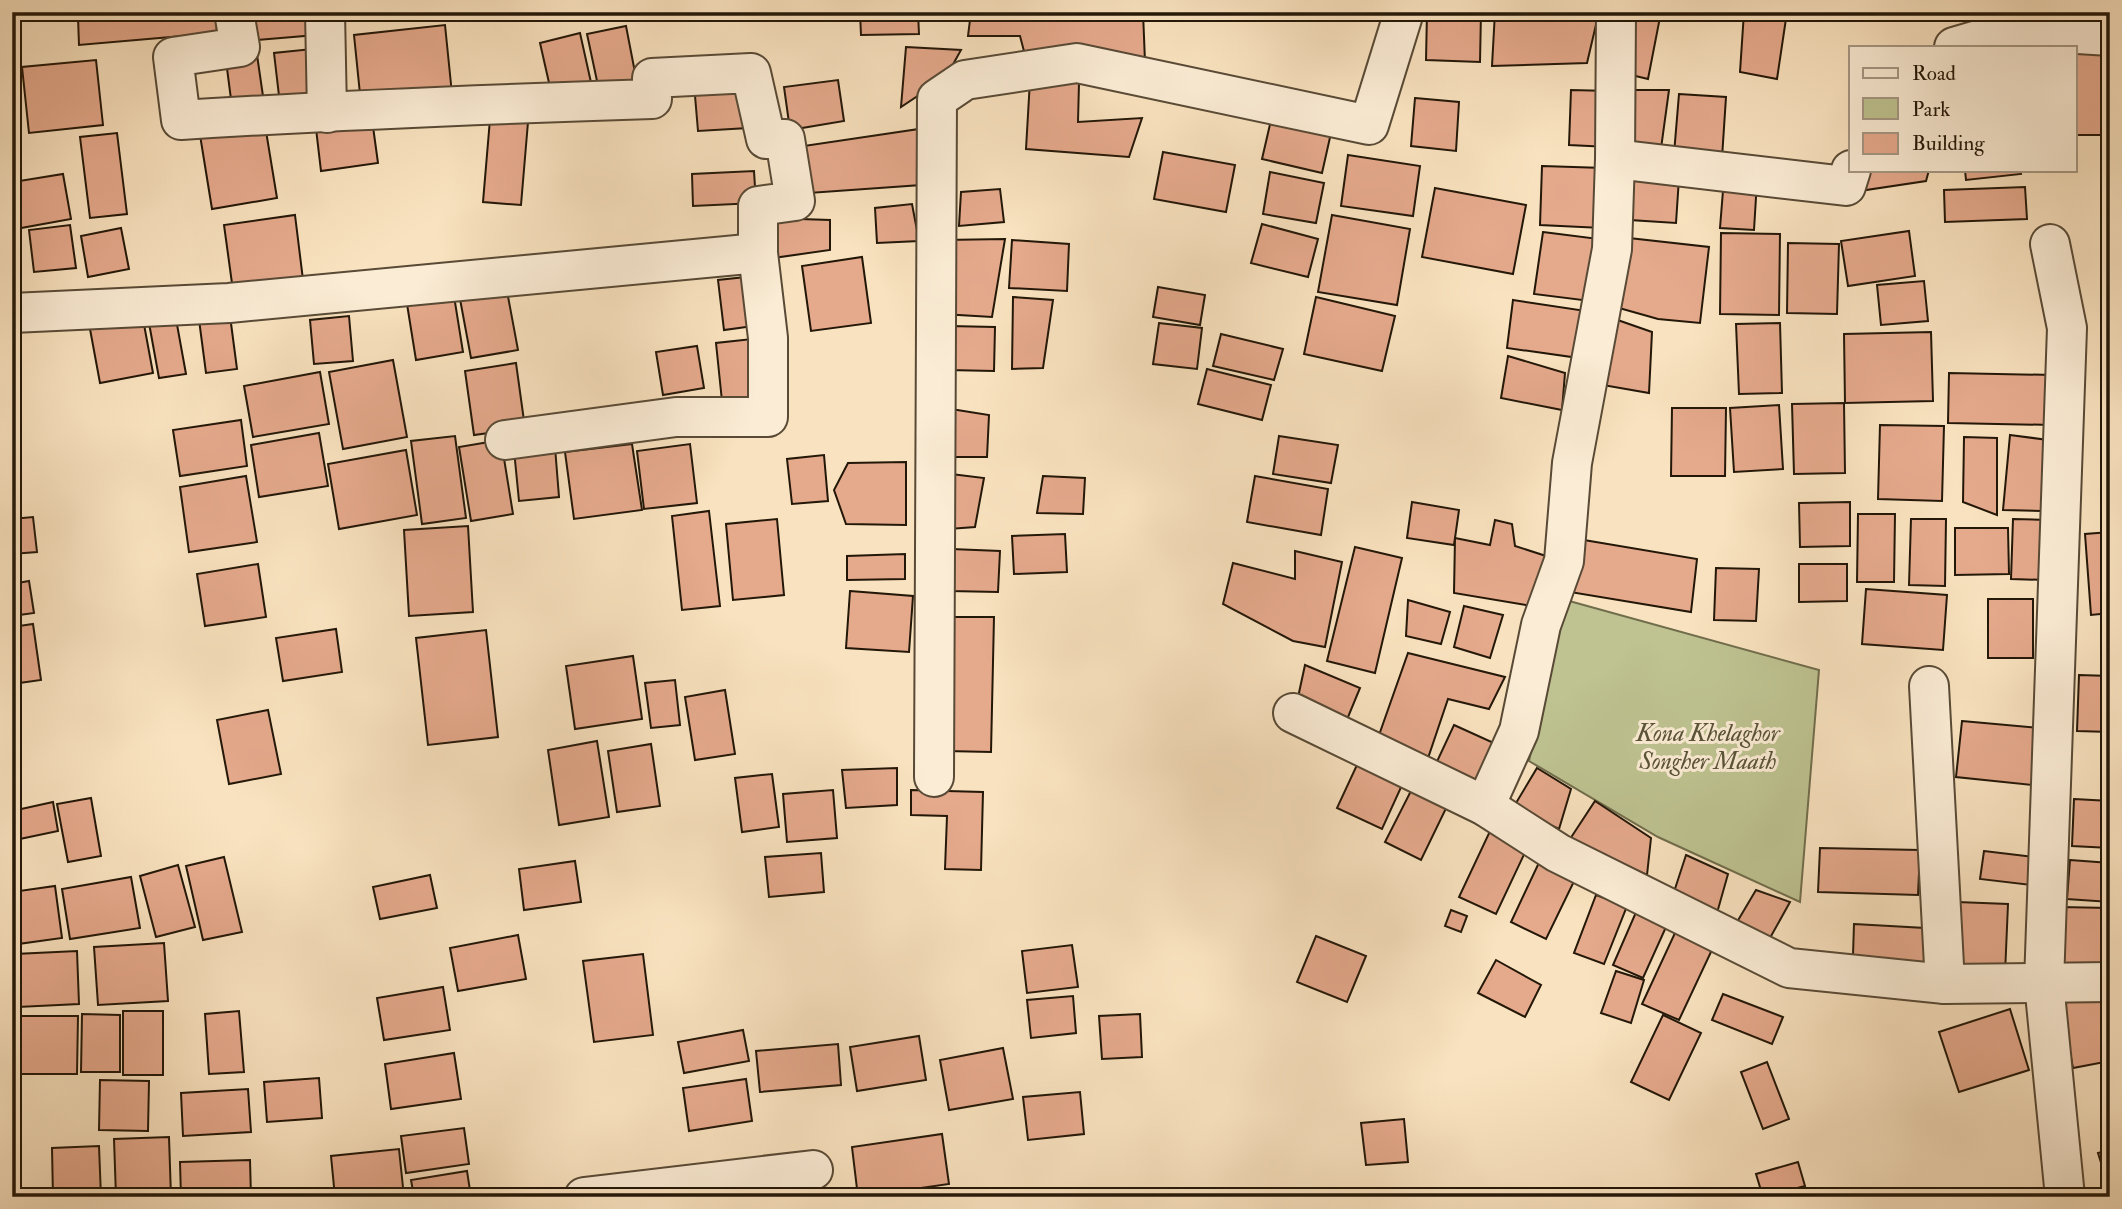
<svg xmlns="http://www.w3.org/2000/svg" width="2122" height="1209" viewBox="0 0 2122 1209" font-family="'IM FELL Double Pica',serif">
<rect width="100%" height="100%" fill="#f9e2bf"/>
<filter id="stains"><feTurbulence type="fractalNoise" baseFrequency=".00286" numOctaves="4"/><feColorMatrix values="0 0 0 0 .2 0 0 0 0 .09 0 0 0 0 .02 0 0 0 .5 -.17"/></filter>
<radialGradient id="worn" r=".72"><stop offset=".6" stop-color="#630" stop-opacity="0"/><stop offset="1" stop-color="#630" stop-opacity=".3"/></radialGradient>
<polygon fill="#bec391" stroke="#706d4c" stroke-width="2" points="1562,599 1819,670 1800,902 1658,837 1529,761"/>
<g fill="#e5a98c" stroke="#231708" stroke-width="2">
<polygon points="130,12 216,12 217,33 79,45 78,17"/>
<polygon points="241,12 314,12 316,35 244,41"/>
<polygon points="860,12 918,12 919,34 861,35"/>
<polygon points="971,12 1143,12 1145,62 1025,55 1020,36 968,36"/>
<polygon points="1427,12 1481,12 1480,62 1426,60"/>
<polygon points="1495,12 1599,12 1587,63 1492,66"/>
<polygon points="1625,12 1661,12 1648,79 1623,73"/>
<polygon points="1744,12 1787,12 1777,79 1740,72"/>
<polygon points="2055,12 2110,12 2110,23 2055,22"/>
<polygon points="445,25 452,94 361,104 354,35"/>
<polygon points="626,26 638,88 600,95 587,34"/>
<polygon points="580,33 592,87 552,96 540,43"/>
<polygon points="906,47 961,50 946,77 901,107"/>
<polygon points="256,48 264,103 232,107 225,53"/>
<polygon points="312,49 318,109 281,113 274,53"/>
<polygon points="2075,51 2110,53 2110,135 2075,135"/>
<polygon points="96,60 103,125 29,133 22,67"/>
<polygon points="838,80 844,121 790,130 784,87"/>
<polygon points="1030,80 1079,83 1078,122 1142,118 1129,157 1026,149"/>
<polygon points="745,81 748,128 698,131 694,84"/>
<polygon points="1571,90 1610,91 1609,147 1569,145"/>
<polygon points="1633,90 1669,90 1660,156 1625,152"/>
<polygon points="1679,94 1726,97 1722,158 1674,154"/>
<polygon points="1415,98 1459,102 1456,151 1411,146"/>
<polygon points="371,112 378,163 321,171 315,120"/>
<polygon points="490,119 528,122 521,205 483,202"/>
<polygon points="1271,120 1331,133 1322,173 1262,159"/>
<polygon points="265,125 277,198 212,209 200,135"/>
<polygon points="919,129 921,185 809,193 797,147"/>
<polygon points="117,133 127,214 90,218 80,137"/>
<polygon points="1163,152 1235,165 1226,212 1154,199"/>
<polygon points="1348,155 1420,166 1413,216 1341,206"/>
<polygon points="1542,166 1604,168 1602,228 1540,225"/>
<polygon points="1863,170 1929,170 1926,181 1866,190"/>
<polygon points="1965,170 2020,170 2021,174 1966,180"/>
<polygon points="754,171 756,203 693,206 692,174"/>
<polygon points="1270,172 1324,183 1316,223 1263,214"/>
<polygon points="63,174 71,219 21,228 13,182"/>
<polygon points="1633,176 1679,178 1676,223 1630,220"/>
<polygon points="1724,178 1757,181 1754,230 1720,228"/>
<polygon points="2025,187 2027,219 1945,222 1944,190"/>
<polygon points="1435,188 1526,205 1513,274 1422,257"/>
<polygon points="1000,189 1004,222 959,226 961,192"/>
<polygon points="912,204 919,241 877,243 875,208"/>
<polygon points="295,215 304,288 234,298 224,225"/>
<polygon points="1332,215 1410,229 1397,305 1318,292"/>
<polygon points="770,218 830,220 830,250 773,258"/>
<polygon points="1262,224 1318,239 1308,277 1251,263"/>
<polygon points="70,225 76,268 34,272 29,230"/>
<polygon points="121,228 129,269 88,277 81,236"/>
<polygon points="1909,231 1915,276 1848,286 1841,241"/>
<polygon points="1543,232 1599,239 1590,301 1534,294"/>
<polygon points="1721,233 1780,234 1779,315 1720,314"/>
<polygon points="1620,237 1709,247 1700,323 1658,319 1612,306"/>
<polygon points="1005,239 992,317 942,314 944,240"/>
<polygon points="1012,240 1069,244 1067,291 1009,288"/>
<polygon points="1788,243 1839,244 1837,314 1787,313"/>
<polygon points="862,257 871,323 811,331 802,266"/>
<polygon points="755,276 761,325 724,330 718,280"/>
<polygon points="1924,281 1928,321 1881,325 1877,285"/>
<polygon points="2110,284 2110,344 2108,344 2101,285"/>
<polygon points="1158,287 1205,295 1200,325 1153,317"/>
<polygon points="507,291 518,350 471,358 460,299"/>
<polygon points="454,296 463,352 416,360 407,304"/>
<polygon points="1013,297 1053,300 1043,368 1012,369"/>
<polygon points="1316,297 1395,316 1382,371 1304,354"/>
<polygon points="1513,300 1586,311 1579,358 1507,348"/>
<polygon points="174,308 186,374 159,378 147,312"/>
<polygon points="229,308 237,369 206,373 198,312"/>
<polygon points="349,316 353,361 314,364 310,320"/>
<polygon points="1609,317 1652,332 1649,393 1597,384"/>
<polygon points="143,319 153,373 100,383 90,329"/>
<polygon points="1159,323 1202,328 1197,369 1153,364"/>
<polygon points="1780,323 1782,393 1739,394 1736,324"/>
<polygon points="949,326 995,327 994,371 948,370"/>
<polygon points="1931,332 1933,401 1845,403 1844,334"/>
<polygon points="1221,334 1283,349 1274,380 1213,366"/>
<polygon points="752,339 759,407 723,411 716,343"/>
<polygon points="697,346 704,388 663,395 656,352"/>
<polygon points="1508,356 1565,373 1562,410 1501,398"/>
<polygon points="393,360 407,437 343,449 329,372"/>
<polygon points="516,363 525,428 474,435 465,371"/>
<polygon points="1207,369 1271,385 1262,420 1198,404"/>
<polygon points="320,372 329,424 253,437 244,386"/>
<polygon points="1949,373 2053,375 2052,425 1948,423"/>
<polygon points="1844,403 1845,473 1794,474 1792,404"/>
<polygon points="1779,405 1783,469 1734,472 1730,408"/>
<polygon points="1672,408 1726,408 1725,476 1671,476"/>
<polygon points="951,409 989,415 987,457 948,457"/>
<polygon points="241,420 247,466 180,476 173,430"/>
<polygon points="1880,425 1944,426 1942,501 1878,499"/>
<polygon points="319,433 328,486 259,497 251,445"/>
<polygon points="2010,435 2056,441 2041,511 2003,510"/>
<polygon points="455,436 466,518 422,524 411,441"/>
<polygon points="1279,436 1338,445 1331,483 1273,474"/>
<polygon points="1964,437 1997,438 1997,515 1963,502"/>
<polygon points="501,440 513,514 471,521 459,447"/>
<polygon points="632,444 642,510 574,519 565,452"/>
<polygon points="690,444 697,503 644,509 637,451"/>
<polygon points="555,447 559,497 519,501 514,450"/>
<polygon points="2103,449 2110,449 2110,484 2105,484"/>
<polygon points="406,450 417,515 339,529 328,464"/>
<polygon points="824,455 828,501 792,504 787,459"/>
<polygon points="906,462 906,525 846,524 834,490 848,463"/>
<polygon points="951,474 984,478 975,527 949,529"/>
<polygon points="246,476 257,542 189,552 180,487"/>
<polygon points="1043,476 1085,478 1083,514 1037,513"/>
<polygon points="1255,476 1328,489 1321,535 1247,522"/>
<polygon points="2101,495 2110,495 2110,523 2102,523"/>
<polygon points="1412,502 1459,510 1454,545 1407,538"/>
<polygon points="1850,502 1850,546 1800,547 1799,503"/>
<polygon points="709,511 720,606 682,610 672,516"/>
<polygon points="1858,514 1895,514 1894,582 1857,582"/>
<polygon points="33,517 37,552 12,554 12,519"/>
<polygon points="777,519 784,595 733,600 726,524"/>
<polygon points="1911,519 1946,519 1945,586 1909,585"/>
<polygon points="2013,519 2047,520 2045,580 2011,579"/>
<polygon points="1495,520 1512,524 1515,546 1546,556 1532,606 1454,593 1455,538 1490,545"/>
<polygon points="468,526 473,612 409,616 404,530"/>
<polygon points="1955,528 2008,528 2009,574 1955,575"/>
<polygon points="2110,532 2110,613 2091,615 2085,534"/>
<polygon points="1065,534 1067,572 1014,574 1012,536"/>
<polygon points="1578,539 1697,559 1691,612 1570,592"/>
<polygon points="1355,547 1402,558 1375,673 1327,661"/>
<polygon points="951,549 1000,551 998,592 950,591"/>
<polygon points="1295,551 1342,562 1325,647 1293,641 1223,604 1233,563 1295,579"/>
<polygon points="905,554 905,579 847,580 847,556"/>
<polygon points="258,564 266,617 205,626 197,574"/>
<polygon points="1799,564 1847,564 1847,601 1799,602"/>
<polygon points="1716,568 1759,569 1756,621 1714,620"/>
<polygon points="29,581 34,613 12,616 12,584"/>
<polygon points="1866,589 1947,595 1943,650 1862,644"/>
<polygon points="850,591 913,596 909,652 846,648"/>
<rect x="1988" y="599" width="45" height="59"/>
<polygon points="1408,600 1450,612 1441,644 1406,636"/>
<polygon points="1464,606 1503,615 1490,658 1454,647"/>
<polygon points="948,617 994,617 991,752 946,751"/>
<polygon points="33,624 41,680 12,684 12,627"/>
<polygon points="336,629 342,672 283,681 276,638"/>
<polygon points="486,630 498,737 428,745 416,638"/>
<polygon points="1408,653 1505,677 1489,709 1448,699 1427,761 1378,738"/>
<polygon points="633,656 642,719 575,729 566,666"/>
<polygon points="1305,665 1360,688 1346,722 1297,702"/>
<polygon points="2079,675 2110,676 2110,732 2077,731"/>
<polygon points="675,680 680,725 651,728 645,683"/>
<polygon points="725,690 735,754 695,760 685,697"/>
<polygon points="268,710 281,774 229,784 217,720"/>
<polygon points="1962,721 2039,728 2032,785 1956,777"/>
<polygon points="1454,725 1496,744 1480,784 1434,768"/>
<polygon points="597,741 609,817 559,825 548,750"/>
<polygon points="651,744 660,806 617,812 608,751"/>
<polygon points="1363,752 1408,772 1382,829 1337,808"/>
<polygon points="897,768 897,805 846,808 842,770"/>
<polygon points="1537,768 1571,789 1559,829 1513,808"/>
<polygon points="772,774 779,827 742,832 735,778"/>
<polygon points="1417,779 1452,796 1421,860 1385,842"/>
<polygon points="833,790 837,838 787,842 783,794"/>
<polygon points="911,790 983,792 981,870 945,869 947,816 911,815"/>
<polygon points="91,798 101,856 68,862 57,804"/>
<polygon points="2074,799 2110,801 2110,848 2072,846"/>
<polygon points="1595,801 1651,838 1647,875 1570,839"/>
<polygon points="53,802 58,831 15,840 12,811"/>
<polygon points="1491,829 1528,846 1496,914 1459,897"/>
<polygon points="1820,848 1920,850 1918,895 1818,892"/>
<polygon points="1984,851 2035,857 2031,885 1980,879"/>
<polygon points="1544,852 1580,869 1546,939 1511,922"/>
<polygon points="821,853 824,892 769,897 765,857"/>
<polygon points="1686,855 1728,874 1717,913 1672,898"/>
<polygon points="224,857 242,932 203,940 186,866"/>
<polygon points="2070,860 2110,863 2110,902 2067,899"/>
<polygon points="575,861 581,902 524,910 519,869"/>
<polygon points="178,865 195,927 156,937 140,876"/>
<polygon points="430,875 437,908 380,919 373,887"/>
<polygon points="131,877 140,928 70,939 62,889"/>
<polygon points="55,886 62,938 18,944 12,892"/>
<polygon points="1756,890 1790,902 1770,938 1737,922"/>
<polygon points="1596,895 1627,906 1604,964 1574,953"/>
<polygon points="1957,902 2008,904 2005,974 1955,972"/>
<polygon points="1640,903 1671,916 1643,978 1613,965"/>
<polygon points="2060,907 2110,908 2108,971 2058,970"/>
<polygon points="1451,910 1467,916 1461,932 1445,926"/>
<polygon points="1681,920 1718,937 1679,1020 1642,1004"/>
<polygon points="1854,924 1925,928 1925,966 1853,955"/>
<polygon points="518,935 526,979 458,991 450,948"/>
<polygon points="1316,936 1366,956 1347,1002 1297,982"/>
<polygon points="164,943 168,1001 98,1005 94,947"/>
<polygon points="1072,945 1078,987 1027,993 1022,951"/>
<polygon points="77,951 79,1004 18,1007 15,954"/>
<polygon points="643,954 653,1035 594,1042 583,961"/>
<polygon points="1496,960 1541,985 1525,1017 1478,993"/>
<polygon points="1616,971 1644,980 1631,1023 1601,1013"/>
<polygon points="443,987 450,1030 384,1040 377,998"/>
<polygon points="2099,991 2110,1048 2110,1061 2073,1068 2060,1000"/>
<polygon points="1723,994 1783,1017 1772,1044 1712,1020"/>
<polygon points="1073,996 1076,1033 1031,1038 1027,1000"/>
<polygon points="2010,1009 2029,1070 1959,1092 1939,1032"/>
<rect x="123" y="1011" width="40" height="64"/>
<polygon points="239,1011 244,1072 209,1074 205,1014"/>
<polygon points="82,1014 120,1015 120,1072 81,1072"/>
<polygon points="1140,1014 1142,1057 1102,1059 1099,1016"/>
<polygon points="1663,1015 1701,1033 1669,1100 1631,1082"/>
<polygon points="12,1016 78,1016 77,1074 12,1074"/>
<polygon points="743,1030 749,1061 684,1073 678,1042"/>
<polygon points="919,1036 926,1080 857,1091 850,1047"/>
<polygon points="838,1044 841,1085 760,1092 756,1051"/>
<polygon points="1003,1048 1013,1099 949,1110 940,1060"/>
<polygon points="454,1053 461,1099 391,1109 385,1064"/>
<polygon points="1767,1062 1789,1119 1763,1129 1741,1072"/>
<polygon points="319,1078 322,1118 267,1122 264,1082"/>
<polygon points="746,1079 752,1121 689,1131 683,1088"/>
<polygon points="100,1080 149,1081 148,1131 99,1130"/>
<polygon points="248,1089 251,1132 183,1136 181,1093"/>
<polygon points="1080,1092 1084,1134 1028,1140 1023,1097"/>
<polygon points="1404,1119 1408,1162 1366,1165 1361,1123"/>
<polygon points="464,1128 469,1164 406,1173 401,1136"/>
<polygon points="942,1134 949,1184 858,1197 852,1147"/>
<polygon points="169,1137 171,1197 116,1197 114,1139"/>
<polygon points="99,1146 101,1197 53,1197 52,1148"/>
<polygon points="399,1149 404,1197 335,1197 331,1156"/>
<polygon points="2110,1150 2110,1192 2098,1153"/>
<polygon points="250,1160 251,1197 181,1197 180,1162"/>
<polygon points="1798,1162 1805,1186 1763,1197 1756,1174"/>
<polygon points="467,1171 471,1197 414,1197 411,1180"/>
</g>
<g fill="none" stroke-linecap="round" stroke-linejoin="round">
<g stroke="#584a36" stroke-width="42">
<g id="minor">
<path d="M234,12L240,47L173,57L181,120C338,110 495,104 652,99V78L751,73L766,139H785L795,201L758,206V253L768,338V417H676L505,440"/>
<polyline points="325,12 327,113"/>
<polyline points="1954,47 2012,30 2110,36"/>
<polyline points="1615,159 1616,12"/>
<polyline points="2050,244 2067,328 2044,983 2065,1197"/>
<polyline points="12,313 229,303 758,253"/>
<polyline points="1929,686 1945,984"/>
<polyline points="1293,713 1485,806 1558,853 1789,968 1945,984 2110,982"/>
<polyline points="934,777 937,99 965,80 1077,63 1369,125 1404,12"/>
<polyline points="1485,806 1519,731 1541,625 1564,561 1572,463 1612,249 1615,159 1846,186 1851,170"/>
<polyline points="584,1197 813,1170"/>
</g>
</g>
<use href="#minor" stroke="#fbecd5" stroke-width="38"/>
</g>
<g text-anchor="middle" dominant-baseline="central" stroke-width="6" stroke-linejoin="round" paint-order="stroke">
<g font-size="24" font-style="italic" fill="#595338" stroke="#fbecd5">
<text x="1708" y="733">Kona Khelaghor<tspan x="1708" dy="28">Songher Maath</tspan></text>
</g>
</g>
<rect width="2122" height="1209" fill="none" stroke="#f9e2bf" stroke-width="42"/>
<rect x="14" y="14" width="2094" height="1181" fill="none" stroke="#231708" stroke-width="3.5"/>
<rect x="21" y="21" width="2080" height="1167" fill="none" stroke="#231708" stroke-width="2"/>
<rect x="1849" y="46" width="228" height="126" fill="#fbecd5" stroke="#a59783" stroke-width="2"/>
<rect x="1863" y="68" width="35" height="10" fill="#fbecd5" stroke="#a59783" stroke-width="2"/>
<text x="1912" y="80" font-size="21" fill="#231708">Road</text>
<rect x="1863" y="98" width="35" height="21" fill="#bec391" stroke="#a59783" stroke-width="2"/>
<text x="1912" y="116" font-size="21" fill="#231708">Park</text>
<rect x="1863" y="133" width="35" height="21" fill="#e5a98c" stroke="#a59783" stroke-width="2"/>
<text x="1912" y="150" font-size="21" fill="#231708">Building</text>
<rect width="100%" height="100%" filter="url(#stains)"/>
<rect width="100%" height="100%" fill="url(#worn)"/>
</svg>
